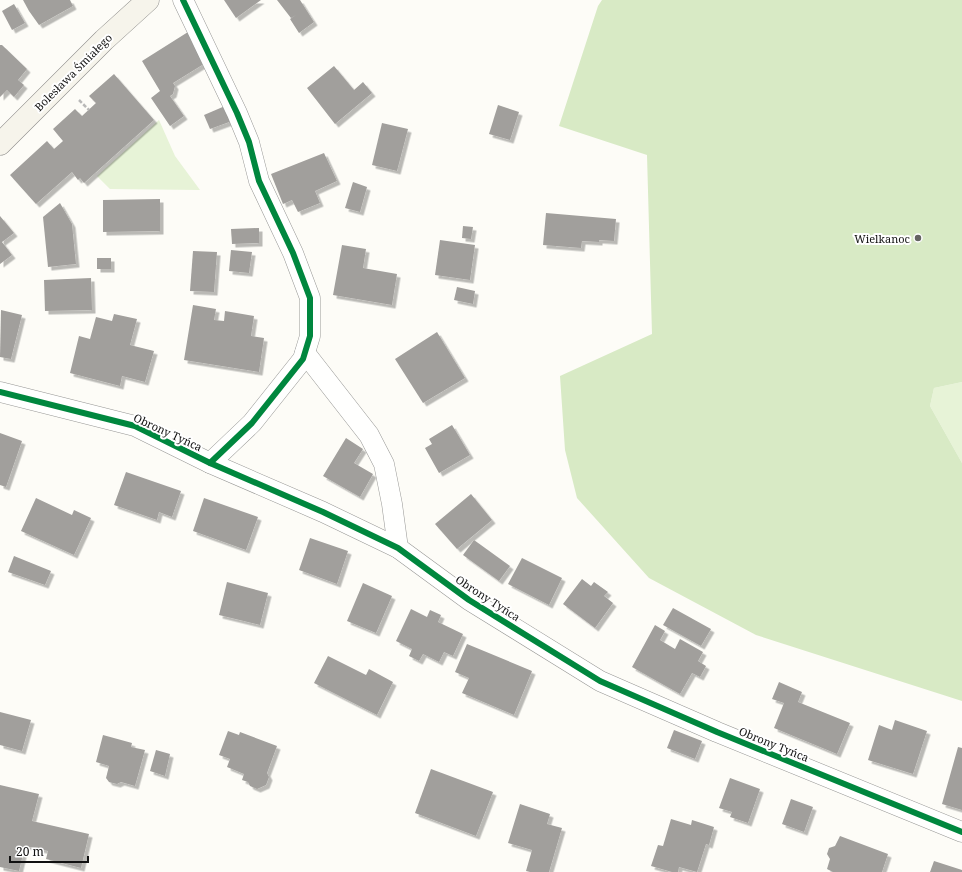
<svg xmlns="http://www.w3.org/2000/svg" width="962" height="872" viewBox="0 0 962 872" font-family="'Noto Serif',serif">
<defs>
<filter id="shadow"><feDropShadow dx="3.5" dy="3.5" stdDeviation="0" flood-color="#0004"/></filter>
</defs>
<rect width="100%" height="100%" fill="#fdfcf7"/>
<g fill="#e7f3d7">
<polygon points="159,120 175,156 200,190 110,189 97,176"/>
<polygon points="962,382 962,463 930,406 934,388"/>
</g>
<polygon fill="#d8eac5" points="602,0 962,0 962,382 934,388 930,406 962,463 962,701 756,635 649,578 577,498 565,450 560,376 652,334 647,155 559,126 598,6"/>
<g fill="#a19f9c" filter="url(#shadow)">
<polygon points="23,0 70,0 73,6 39,25 29,11"/>
<polygon points="224,0 261,0 236,18"/>
<polygon points="277,0 300,0 314,22 299,33 290,19 296,15 291,18"/>
<polygon points="14,4 25,23 12,30 2,11"/>
<polygon points="188,32 207,62 173,83 175,86 173,94 170,96 184,116 170,126 151,98 160,91 142,61"/>
<polygon points="0,45 2,45 27,69 18,80 24,85 14,97 7,90 0,97"/>
<polygon points="334,66 354,90 363,82 372,93 335,124 307,88"/>
<polygon points="114,74 154,120 84,183 80,178 78,180 72,172 36,204 10,175 47,141 54,149 63,141 53,129 75,109 82,116 96,103 89,96"/>
<polygon points="498,105 519,112 510,140 489,134"/>
<polygon points="225,106 232,121 210,129 204,115"/>
<polygon points="382,123 408,129 397,171 372,165"/>
<polygon points="324,153 337,181 315,191 320,203 298,212 292,200 283,204 271,174"/>
<polygon points="353,182 367,187 360,212 345,208"/>
<polygon points="160,199 160,231 103,232 103,200"/>
<polygon points="60,203 72,224 76,264 48,267 43,217"/>
<polygon points="546,213 616,219 614,241 599,240 599,242 582,241 581,248 543,245"/>
<polygon points="0,216 14,233 2,242 12,255 0,264"/>
<polygon points="463,226 473,227 471,239 462,238"/>
<polygon points="259,228 259,243 232,244 231,229"/>
<polygon points="440,240 475,245 470,280 435,275"/>
<polygon points="342,245 366,249 363,268 397,274 392,305 333,295"/>
<polygon points="231,250 252,252 249,273 229,271"/>
<polygon points="193,251 217,252 214,292 190,291"/>
<rect x="97" y="258" width="14" height="11"/>
<polygon points="91,278 92,310 45,311 44,280"/>
<polygon points="457,287 475,291 473,304 454,300"/>
<polygon points="193,305 216,309 214,320 224,321 225,311 254,316 251,336 264,338 259,372 184,360"/>
<polygon points="1,310 22,315 11,359 0,357"/>
<polygon points="114,314 137,319 130,345 154,351 145,382 122,376 120,386 70,373 79,336 90,339 96,317 112,321"/>
<polygon points="437,332 465,378 423,403 395,359"/>
<polygon points="452,425 470,455 439,473 425,448 432,444 429,439"/>
<polygon points="0,433 22,441 6,487 0,485"/>
<polygon points="346,438 363,449 354,463 373,474 360,497 323,476"/>
<polygon points="126,472 181,491 172,517 159,512 157,520 114,505"/>
<polygon points="471,494 492,520 457,549 435,524"/>
<polygon points="36,498 72,515 74,510 91,518 74,555 21,531"/>
<polygon points="204,498 258,517 246,550 193,531"/>
<polygon points="310,538 348,551 337,584 299,570"/>
<polygon points="474,540 510,566 499,581 463,555"/>
<polygon points="14,556 51,571 45,585 8,572"/>
<polygon points="522,558 562,578 549,605 508,584"/>
<polygon points="582,579 591,586 594,582 608,592 604,596 613,603 595,628 563,604"/>
<polygon points="227,582 268,593 260,625 219,615"/>
<polygon points="363,583 392,596 376,633 347,621"/>
<polygon points="673,608 711,629 701,646 663,625"/>
<polygon points="411,609 427,617 430,610 441,615 438,622 463,634 453,656 444,652 439,662 423,654 419,661 409,656 412,649 396,641"/>
<polygon points="655,625 665,631 660,640 675,649 680,639 703,652 698,661 706,666 700,677 692,673 680,694 632,667"/>
<polygon points="467,644 532,671 514,715 462,693 469,678 455,672"/>
<polygon points="328,656 366,675 369,669 393,682 377,715 314,683"/>
<polygon points="779,682 802,692 798,702 850,723 837,754 774,728 784,703 772,699"/>
<polygon points="0,712 31,720 22,751 0,745"/>
<polygon points="895,720 927,731 913,774 868,760 879,725 892,730"/>
<polygon points="674,730 702,741 695,759 667,748"/>
<polygon points="228,731 239,735 240,732 277,746 267,773 269,777 266,785 257,789 250,786 248,782 242,780 244,774 227,767 230,759 219,755"/>
<polygon points="103,735 132,743 131,747 145,750 135,786 121,782 117,784 109,782 106,778 109,766 96,762"/>
<polygon points="958,747 962,748 962,810 942,804"/>
<polygon points="156,750 170,754 165,776 150,771"/>
<polygon points="431,769 493,792 476,836 415,813"/>
<polygon points="730,778 760,789 748,823 730,817 732,812 719,808"/>
<polygon points="0,785 39,794 32,821 89,834 81,868 46,859 48,851 25,846 19,871 0,867"/>
<polygon points="791,799 813,807 804,832 782,824"/>
<polygon points="520,804 550,814 547,824 562,828 549,872 530,872 526,871 532,850 508,843"/>
<polygon points="671,819 691,825 692,820 714,827 709,845 706,844 697,872 679,867 678,872 672,872 651,866 658,845 663,846"/>
<polygon points="840,836 888,854 882,872 833,872 827,869 830,859 827,854 829,848 835,846"/>
<polygon points="934,861 962,870 962,872 930,872"/>
</g>
<g fill="none" stroke-linecap="round" stroke-linejoin="round">
<g stroke="#979795" stroke-width="21">
<g id="street">
<polyline points="183,0 237,113 249,142 259,181 293,253 310,298 310,336 303,359 252,423 210,463"/>
<polyline points="305,353 369,435 384,464 392,504 398,548"/>
<polyline points="0,392 135,426 210,463 323,512 398,548 469,600 600,681 717,732 962,832"/>
</g>
</g>
<g stroke="#8e8d8b" stroke-width="23">
<polyline id="secondary" points="0,144 104,40 148,0"/>
</g>
<polyline stroke="#b9b9b8" stroke-width="2.5" stroke-dasharray="4 2" stroke-linecap="butt" points="79,100 89,110"/>
<use href="#street" stroke="#fffffe" stroke-width="20"/>
<use href="#secondary" stroke="#f6f4eb" stroke-width="22"/>
<g stroke="#fff" stroke-width="8">
<g id="cycleway">
<polyline points="183,0 237,113 249,142 259,181 293,253 310,298 310,336 303,359 252,423 210,463"/>
<polyline points="0,392 135,426 210,463 323,512 398,548 469,600 600,681 717,732 962,832"/>
</g>
</g>
<use href="#cycleway" stroke="#00873e" stroke-width="6"/>
</g>
<circle fill="#646362" stroke="#fff" stroke-width="1.5" cx="918" cy="238" r="4"/>
<g text-anchor="middle" dominant-baseline="central" stroke-width="4" stroke-linejoin="round" paint-order="stroke">
<g font-size="11" fill="#111" stroke="#fff">
<text transform="translate(73 72) rotate(-45)">Bolesława Śmiałego</text>
<text transform="translate(168 432) rotate(25)">Obrony Tyńca</text>
<text transform="translate(488 598) rotate(33)">Obrony Tyńca</text>
<text transform="translate(774 744) rotate(22)">Obrony Tyńca</text>
</g>
<g font-size="11" fill="#111" stroke="#fff" text-anchor="end">
<text x="910" y="238">Wielkanoc</text>
</g>
</g>
<path d="M10 856v6h78v-6" fill="none" stroke="#111111" stroke-width="2"/>
<text x="16" y="856" font-size="12" fill="#111111" stroke="#ffffff" stroke-width="3" paint-order="stroke">20 m</text>
</svg>
